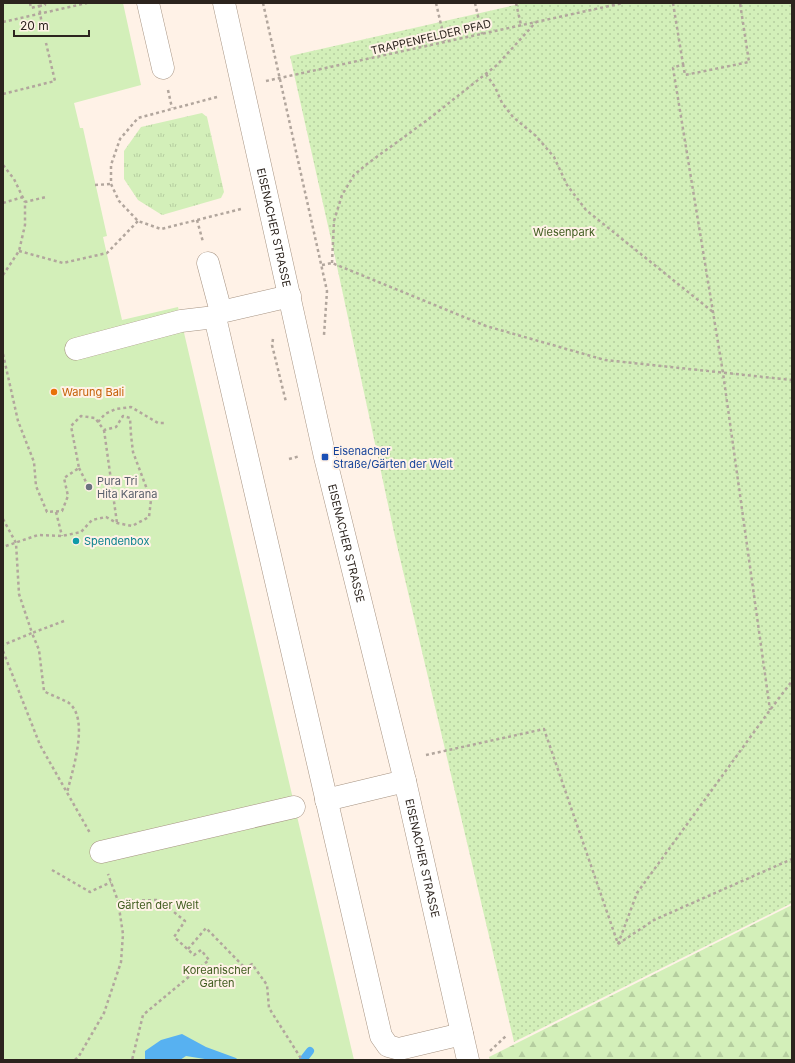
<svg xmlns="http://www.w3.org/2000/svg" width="795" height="1063" viewBox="0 0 795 1063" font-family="Inter,sans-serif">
<defs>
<pattern id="grass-tufts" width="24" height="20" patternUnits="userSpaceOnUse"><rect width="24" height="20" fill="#d3efb9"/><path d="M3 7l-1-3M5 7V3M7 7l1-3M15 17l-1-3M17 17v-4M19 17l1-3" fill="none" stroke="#b5cd9f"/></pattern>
<pattern id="forest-firs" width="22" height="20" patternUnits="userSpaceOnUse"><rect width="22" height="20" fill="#d3efb9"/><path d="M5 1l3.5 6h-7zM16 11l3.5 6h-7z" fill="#b5cd9f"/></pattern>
<pattern id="park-dots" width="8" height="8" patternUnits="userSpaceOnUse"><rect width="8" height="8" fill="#d3efb9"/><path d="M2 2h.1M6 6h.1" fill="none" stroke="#b5cd9f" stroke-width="1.8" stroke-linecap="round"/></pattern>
</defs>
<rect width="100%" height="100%" fill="#fff2e7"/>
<polygon fill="url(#grass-tufts)" points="202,113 207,117 224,192 221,198 162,215 138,200 124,179 124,151 141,127"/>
<polygon fill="url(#forest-firs)" points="792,905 792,1060 490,1060 489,1057"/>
<polygon fill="url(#park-dots)" points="524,3 792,3 792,903 514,1042 395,537 335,257 290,56"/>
<polygon fill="#d3efb9" points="3,3 123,3 141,85 74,103 80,128 83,128 107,236 103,237 122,320 178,307 354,1060 3,1060"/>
<polygon fill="#57b1f1" points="182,1034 206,1047 236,1058 238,1060 211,1060 186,1056 180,1060 145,1060 145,1051 161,1040"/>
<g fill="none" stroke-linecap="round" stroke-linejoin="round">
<polyline stroke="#57b1f1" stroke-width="8" points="303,1060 310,1051"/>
<g stroke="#a69382" stroke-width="23">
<g id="minor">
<polyline points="148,3 163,68"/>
<path id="s1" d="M224,3L325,457L405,781L468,1060"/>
<polyline points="208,263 221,312"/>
<polyline points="290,296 221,312 215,317 381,1036 388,1046 399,1049 462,1034"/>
<polyline points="76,349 181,321 215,317"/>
<polyline points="326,800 405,781"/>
<polyline points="101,852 294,807"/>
</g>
</g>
<g stroke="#b2a69d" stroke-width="2.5" stroke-dasharray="3 3" stroke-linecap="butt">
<polyline points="30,3 31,8 39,6 42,25"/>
<polyline points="263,3 327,291 324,335"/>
<polyline points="436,3 445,42"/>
<polyline points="475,3 482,34"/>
<polyline points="516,3 521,25"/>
<polyline points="673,3 683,64 673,68 723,373 770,710"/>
<polyline points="39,6 45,5 45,3"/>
<polyline points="3,22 87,3"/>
<polyline points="683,64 685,75 749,62 740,3"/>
<polyline points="486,74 495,87 502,103 513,117 536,136 554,157 567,185 586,210 713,312"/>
<polyline points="266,81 623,3"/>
<polyline points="168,90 172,108"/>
<polyline points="3,94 55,81 46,43"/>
<polyline points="217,97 138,118 120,139 111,165 111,184 119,201 138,221 161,229 241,209"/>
<polyline points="3,165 14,179 25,202"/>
<polyline points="95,185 111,184"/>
<polyline points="3,203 23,197"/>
<polyline points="197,220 203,242"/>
<polyline points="19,251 63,263 107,253 138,221"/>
<polyline points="332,263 334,221 342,195 354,175 367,164 426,121 497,65 536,22"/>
<polyline points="322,265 332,263 486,326 605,360 792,380"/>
<polyline points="3,275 19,251 25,225 25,202 46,197"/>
<polyline points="273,339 272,345 286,402"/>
<polyline points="3,354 18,421 34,462 36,486 47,512 62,511 68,496 64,478 79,468 71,426 81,416 95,418 104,430 116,427 123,416 130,418 131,435 133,452 151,500 149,517 132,526 117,523 106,517 92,520 81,532 62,536 38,535 3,547"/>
<polyline points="98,422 105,414 116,409 131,407 158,423 164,423"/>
<polyline points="104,430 117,523"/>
<polyline points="289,459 300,456"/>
<polyline points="79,468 87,484"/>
<polyline points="56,512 62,536"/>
<polyline points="3,519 16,543 19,594 32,633 3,645"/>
<path d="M64,621L32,633L39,650L44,691C50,695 65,700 69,703C90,720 72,771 67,793"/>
<polyline points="3,651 40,745 90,833"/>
<polyline points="426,755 544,729 618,944"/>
<polyline points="52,870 90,892 111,882"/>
<polyline points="118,901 157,900 164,904 185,921 174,937 194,955 201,950 209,960 143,1015 132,1060"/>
<polyline points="618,944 637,893 770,710 792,681"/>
<polyline points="618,944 654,920 792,859"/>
<polyline points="188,949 206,928 246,969 252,964 267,985 269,1008 302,1060"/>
<polyline points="490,1051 506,1036"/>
<polyline points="75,1060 79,1056 104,1013 121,962 123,934 118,901 108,874"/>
</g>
<use href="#minor" stroke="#fff" stroke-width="22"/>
</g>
<circle fill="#e8710a" stroke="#fff2e7" stroke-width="1.5" cx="54" cy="392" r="4"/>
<rect fill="#1a4fb4" stroke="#fff2e7" stroke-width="1.5" x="321" y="453" width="8" height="8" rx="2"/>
<circle fill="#6b7280" stroke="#fff2e7" stroke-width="1.5" cx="89" cy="487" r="4"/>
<circle fill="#0f9aa8" stroke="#fff2e7" stroke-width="1.5" cx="76" cy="541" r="4"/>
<g text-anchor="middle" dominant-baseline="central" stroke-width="4" stroke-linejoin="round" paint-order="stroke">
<g font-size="11" fill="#2c241e" stroke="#fff2e7">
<text transform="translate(431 37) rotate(-13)">TRAPPENFELDER PFAD</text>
<text stroke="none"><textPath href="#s1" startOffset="230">EISENACHER STRASSE</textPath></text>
<text stroke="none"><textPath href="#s1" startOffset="554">EISENACHER STRASSE</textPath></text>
<text stroke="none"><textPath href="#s1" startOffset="878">EISENACHER STRASSE</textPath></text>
</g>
<g font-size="11" fill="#3f5b1e" stroke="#fff2e7">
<text x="564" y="232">Wiesenpark</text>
<text x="158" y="905">Gärten der Welt</text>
<text x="217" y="970">Koreanischer<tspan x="217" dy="13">Garten</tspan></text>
</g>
<g font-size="11" fill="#c56008" stroke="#fff2e7" text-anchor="start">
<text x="62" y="392">Warung Bali</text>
</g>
<g font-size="11" fill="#164399" stroke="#fff2e7" text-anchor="start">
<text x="333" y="451">Eisenacher<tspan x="333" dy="13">Straße/Gärten der Welt</tspan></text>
</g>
<g font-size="11" fill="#5b616d" stroke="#fff2e7" text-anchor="start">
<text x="97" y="481">Pura Tri<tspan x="97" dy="13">Hita Karana</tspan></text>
</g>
<g font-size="11" fill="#0d838f" stroke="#fff2e7" text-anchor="start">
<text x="84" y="541">Spendenbox</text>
</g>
</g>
<rect width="795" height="1063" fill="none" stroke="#2c241e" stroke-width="8"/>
<path d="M14 30v6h75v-6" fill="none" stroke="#2c241e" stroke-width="2"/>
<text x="20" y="30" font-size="12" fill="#2c241e" stroke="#fff2e7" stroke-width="3" paint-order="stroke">20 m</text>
</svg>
